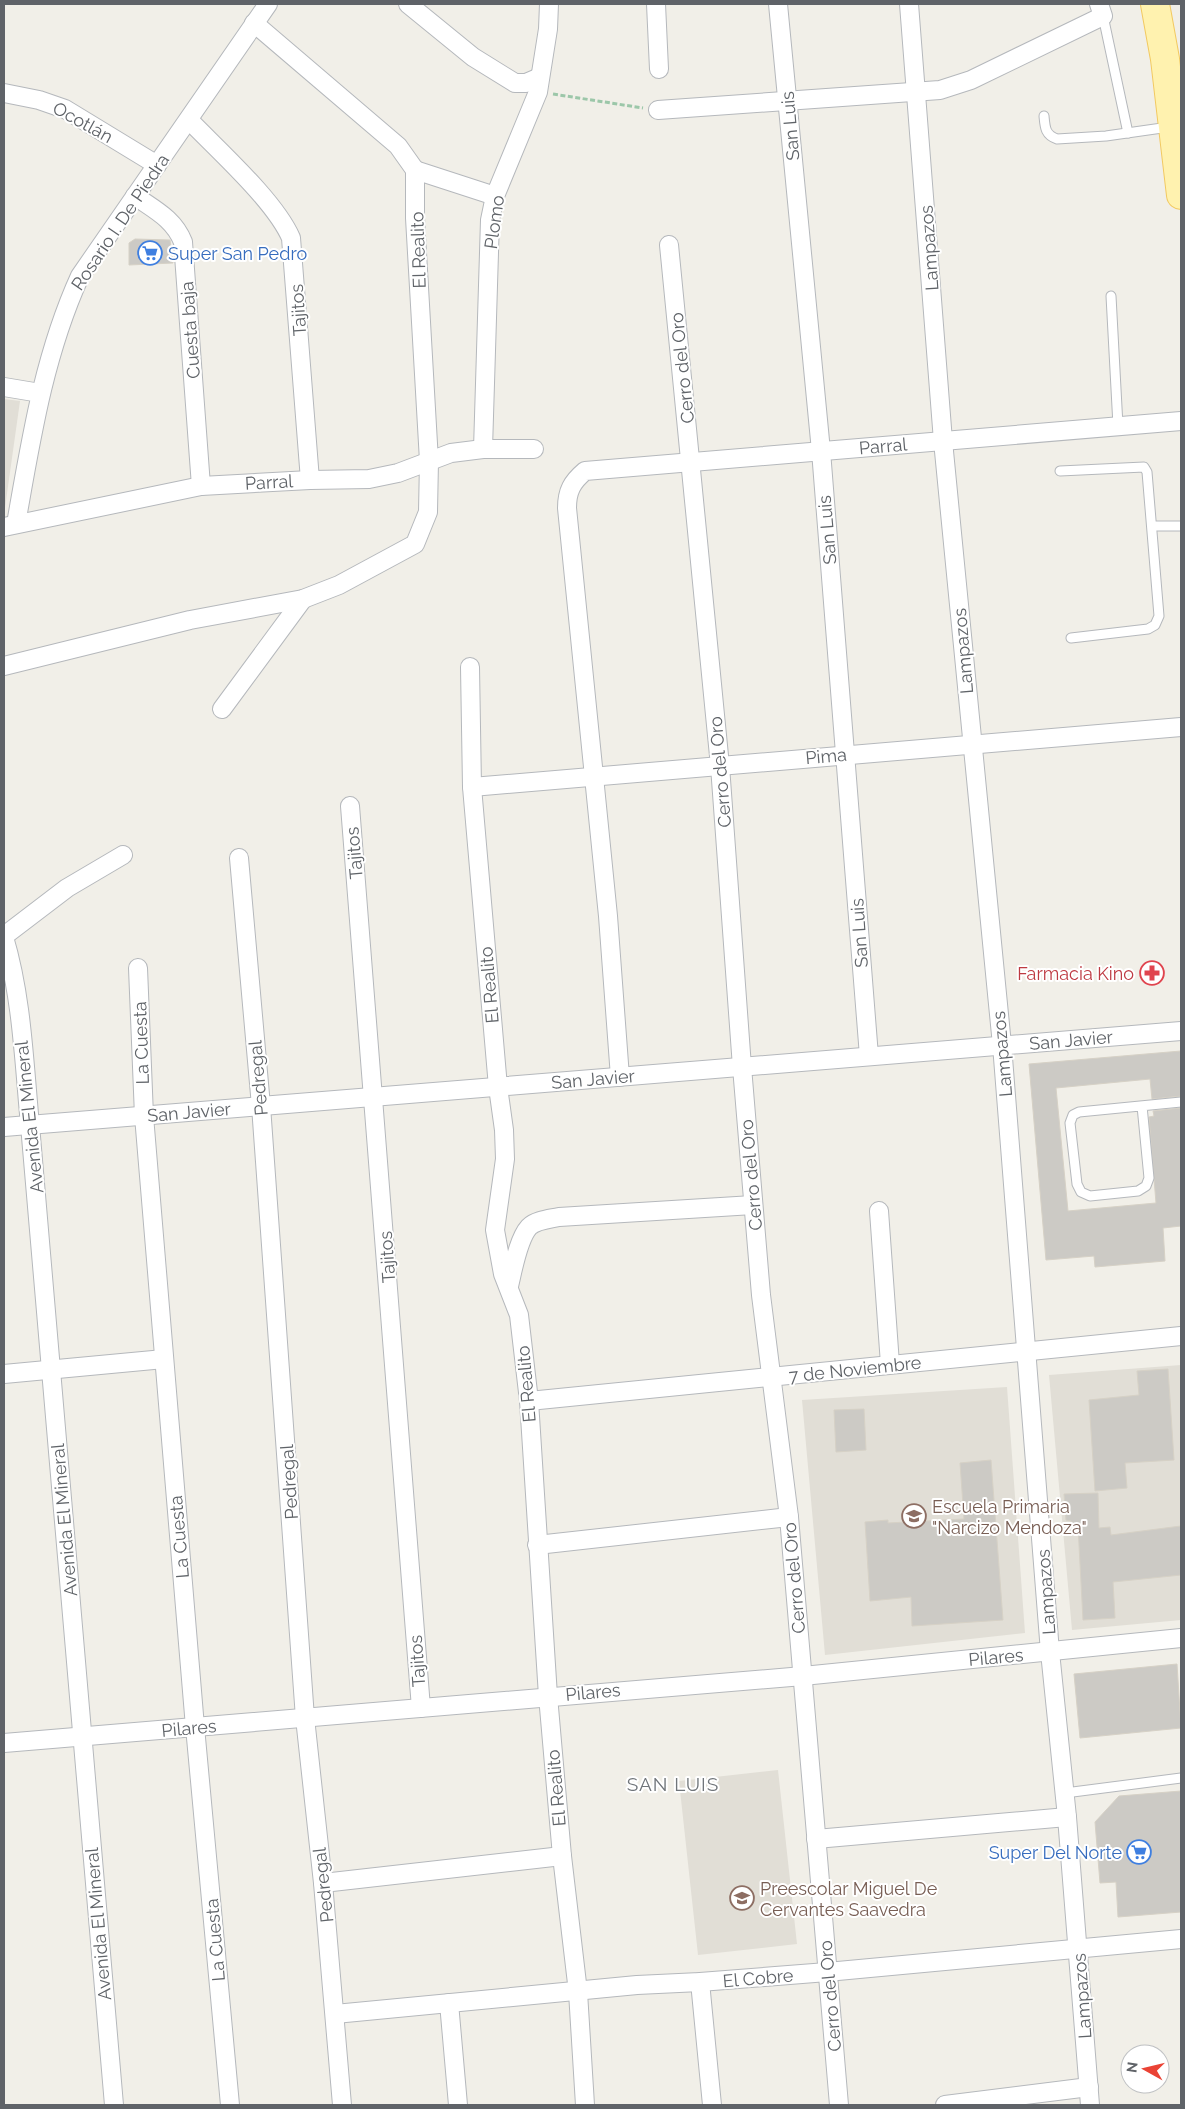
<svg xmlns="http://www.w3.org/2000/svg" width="1185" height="2109" viewBox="0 0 1185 2109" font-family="Raleway,sans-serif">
<rect width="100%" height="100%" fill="#f1efe8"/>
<g fill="#e1ded6">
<polygon points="4,399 20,401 4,515"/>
<polygon points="1181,1365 1181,1620 1072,1630 1049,1375"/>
<polygon points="1007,1387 1025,1633 825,1655 802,1400"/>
<polygon points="778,1770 797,1944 698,1955 679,1781"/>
</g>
<g fill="#cccac5" stroke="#d6d1c6">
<polygon points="135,239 170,240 173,263 129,265 129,243"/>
<polygon points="1181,1051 1181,1096 1152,1099 1150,1079 1056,1088 1068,1211 1156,1203 1149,1117 1154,1116 1153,1111 1181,1108 1181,1226 1163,1228 1165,1261 1095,1267 1094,1256 1046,1260 1029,1064"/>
<polygon points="1168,1369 1174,1460 1125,1463 1127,1488 1095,1491 1089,1400 1139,1395 1137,1371"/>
<polygon points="864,1409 866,1450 836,1452 834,1410"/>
<polygon points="991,1460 1003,1620 912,1626 911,1597 870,1601 865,1522 888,1520 888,1523 964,1519 960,1463"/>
<polygon points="1098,1493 1099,1528 1110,1527 1111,1535 1181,1526 1181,1575 1113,1582 1115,1618 1083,1620 1078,1526 1072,1527 1071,1521 1066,1520 1064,1494"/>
<polygon points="1177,1664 1181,1728 1080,1738 1074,1674"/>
<polygon points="1181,1791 1181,1912 1118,1917 1116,1882 1100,1883 1095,1822 1119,1796"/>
</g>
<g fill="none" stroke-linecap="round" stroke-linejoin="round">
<g stroke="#b5b8bc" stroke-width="11">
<g id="service">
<polyline points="1103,16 1128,133"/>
<path d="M1044,116C1045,127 1045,135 1057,139L1106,136L1169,127"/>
<polyline points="1111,296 1118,426"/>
<polyline points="1060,471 1144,467 1147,472 1159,616 1155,625 1148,629 1071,638"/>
<polyline points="1153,526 1181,526"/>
<polyline points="1142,1106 1149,1178 1146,1186 1138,1191 1090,1196 1081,1192 1077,1184 1070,1123 1073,1115 1079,1112 1181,1102"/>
<polyline points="1065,1793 1181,1778"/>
</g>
</g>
<g stroke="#b5b8bc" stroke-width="20">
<g id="minor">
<polyline points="408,4 473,57 515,83 526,83 540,77"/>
<polyline points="656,4 659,69"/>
<polyline points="778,4 821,451 869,1056"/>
<polyline points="909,4 943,441 1002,1045 1050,1652 1067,1817 1090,2105"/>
<polyline points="4,93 39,100 65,109 157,165"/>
<polyline points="658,110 940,90 971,80 1103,16 1099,4"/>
<path d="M189,120C219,151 275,201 291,238L310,480"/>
<polyline points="415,170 495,196"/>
<path d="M135,196C155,210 174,219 183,242L201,486"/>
<polyline points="669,245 720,766 742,1067 761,1295 789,1517 839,2105"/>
<polyline points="4,387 40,393"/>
<polyline points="483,449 490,220 495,196 538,92 548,29 549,4"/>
<path d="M16,524C31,439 44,355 80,276L268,4"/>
<polyline points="4,527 201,486 310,480 369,479 398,473 451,453 483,449 534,449"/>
<polyline points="4,666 190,620 303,599 339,585 415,544 428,512 429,461 415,218 415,170 398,146 254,23"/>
<polyline points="470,667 472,787 498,1087 504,1130 505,1159 495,1230 503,1274 519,1315 529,1401 548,1696 562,1856 578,1992 585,2105"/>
<polyline points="222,709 303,599"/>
<polyline points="472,787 1181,727"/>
<polyline points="350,806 421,1708"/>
<polyline points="239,858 261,1106 305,1718 323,1883 342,2105"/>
<polyline points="4,936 67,888 123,855"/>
<path d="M4,937C22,997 24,1062 30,1125L114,2105"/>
<polyline points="138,968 144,1116 195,1727 230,2105"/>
<path d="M620,1077L608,916L567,508C567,491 572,482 585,471L1181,421"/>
<polyline points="4,1127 1181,1031"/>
<polyline points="879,1211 890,1364"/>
<path d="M509,1286C513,1270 518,1239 529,1227C536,1220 550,1219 559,1217L753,1205"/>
<polyline points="4,1374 164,1359"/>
<polyline points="529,1401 1181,1336"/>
<polyline points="537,1545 789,1517"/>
<polyline points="4,1743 803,1676 1181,1638"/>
<polyline points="816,1839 1067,1817"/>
<polyline points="323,1883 562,1856"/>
<polyline points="700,1982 712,2105"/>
<polyline points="449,2003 458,2105"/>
<polyline points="335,2014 637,1985 700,1982 827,1972 1181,1939"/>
<polyline points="945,2105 1089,2087"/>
</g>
</g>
<g stroke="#f2c960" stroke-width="30">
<polyline id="primary" points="1155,4 1165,59 1181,195"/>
</g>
<polyline stroke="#9cc7a9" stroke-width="3" stroke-dasharray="5 2.5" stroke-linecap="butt" points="553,94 643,108"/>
<use href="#service" stroke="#fff" stroke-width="9"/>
<use href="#minor" stroke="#fff" stroke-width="18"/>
<use href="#primary" stroke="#fff2af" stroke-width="28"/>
</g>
<defs>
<g id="supermarket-ring" transform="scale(1.25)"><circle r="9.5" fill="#fff" stroke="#3f7fe0" stroke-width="1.5"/><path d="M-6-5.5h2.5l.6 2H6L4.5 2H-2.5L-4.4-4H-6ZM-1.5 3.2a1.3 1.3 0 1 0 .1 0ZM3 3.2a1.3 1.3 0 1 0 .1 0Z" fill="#3f7fe0"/></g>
<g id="pharmacy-ring" transform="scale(1.25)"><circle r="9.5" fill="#fff" stroke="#e0444e" stroke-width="1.5"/><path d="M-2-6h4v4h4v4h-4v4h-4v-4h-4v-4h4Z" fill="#e0444e"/></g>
<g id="school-ring" transform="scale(1.25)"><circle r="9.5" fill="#fff" stroke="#8d6e63" stroke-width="1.5"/><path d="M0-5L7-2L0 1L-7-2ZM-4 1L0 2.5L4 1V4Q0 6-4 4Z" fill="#8d6e63"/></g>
</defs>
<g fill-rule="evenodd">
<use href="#supermarket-ring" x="150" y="253"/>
<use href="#pharmacy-ring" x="1152" y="973"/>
<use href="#school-ring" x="914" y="1516"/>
<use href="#supermarket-ring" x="1139" y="1852"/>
<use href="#school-ring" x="742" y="1898"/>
</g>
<g text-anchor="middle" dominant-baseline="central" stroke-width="4" stroke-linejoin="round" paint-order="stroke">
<g font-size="18" fill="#5f6368" stroke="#fff">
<text transform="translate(83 122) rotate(29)">Ocotlán</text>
<text transform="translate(790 126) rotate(-95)">San Luis</text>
<text transform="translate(120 222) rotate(-56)">Rosario I. De Piedra</text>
<text transform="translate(494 222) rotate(-82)">Plomo</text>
<text transform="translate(929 248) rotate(-94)">Lampazos</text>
<text transform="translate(418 250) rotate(-92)">El Realito</text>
<text transform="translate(298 310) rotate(-94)">Tajitos</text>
<text transform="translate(190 330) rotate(-94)">Cuesta baja</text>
<text transform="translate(682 368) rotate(-96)">Cerro del Oro</text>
<text transform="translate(883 446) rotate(-5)">Parral</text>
<text transform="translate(269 482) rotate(-3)">Parral</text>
<text transform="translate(827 530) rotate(-95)">San Luis</text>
<text transform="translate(963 651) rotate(-95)">Lampazos</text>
<text transform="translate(826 756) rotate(-5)">Pima</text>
<text transform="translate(720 772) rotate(-95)">Cerro del Oro</text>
<text transform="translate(354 853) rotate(-95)">Tajitos</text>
<text transform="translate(859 933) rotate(-94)">San Luis</text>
<text transform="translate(489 985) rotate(-95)">El Realito</text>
<text transform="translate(1071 1040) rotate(-5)">San Javier</text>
<text transform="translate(141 1043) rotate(-92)">La Cuesta</text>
<text transform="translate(1002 1054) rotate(-95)">Lampazos</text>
<text transform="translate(258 1078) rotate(-95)">Pedregal</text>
<text transform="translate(593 1079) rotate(-5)">San Javier</text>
<text transform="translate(189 1112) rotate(-5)">San Javier</text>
<text transform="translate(29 1117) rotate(-96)">Avenida El Mineral</text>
<text transform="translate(751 1175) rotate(-95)">Cerro del Oro</text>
<text transform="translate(387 1257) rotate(-94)">Tajitos</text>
<text transform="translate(855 1369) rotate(-6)">7 de Noviembre</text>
<text transform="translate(526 1384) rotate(-95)">El Realito</text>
<text transform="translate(289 1482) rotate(-94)">Pedregal</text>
<text transform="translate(64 1520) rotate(-95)">Avenida El Mineral</text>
<text transform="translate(179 1537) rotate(-95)">La Cuesta</text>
<text transform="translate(794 1578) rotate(-95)">Cerro del Oro</text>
<text transform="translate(1046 1592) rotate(-94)">Lampazos</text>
<text transform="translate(996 1657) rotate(-5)">Pilares</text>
<text transform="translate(417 1661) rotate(-94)">Tajitos</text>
<text transform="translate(593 1692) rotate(-5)">Pilares</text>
<text transform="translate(189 1728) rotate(-5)">Pilares</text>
<text transform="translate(556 1788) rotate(-95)">El Realito</text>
<text transform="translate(323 1885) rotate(-96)">Pedregal</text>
<text transform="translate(98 1924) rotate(-95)">Avenida El Mineral</text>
<text transform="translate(215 1940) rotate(-95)">La Cuesta</text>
<text transform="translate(758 1978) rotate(-5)">El Cobre</text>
<text transform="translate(830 1996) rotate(-95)">Cerro del Oro</text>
<text transform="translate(1082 1996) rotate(-94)">Lampazos</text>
</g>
<g font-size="18" fill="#366cbe" stroke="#fff" text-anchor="start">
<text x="168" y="253">Super San Pedro</text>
<text x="1122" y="1852" text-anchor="end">Super Del Norte</text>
</g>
<g font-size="18" fill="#be3a42" stroke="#fff" text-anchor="end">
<text x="1134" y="973">Farmacia Kino</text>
</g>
<g font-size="18" fill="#785e54" stroke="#fff" text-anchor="start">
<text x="932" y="1506">Escuela Primaria<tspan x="932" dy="21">"Narcizo Mendoza"</tspan></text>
<text x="760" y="1888">Preescolar Miguel De<tspan x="760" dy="21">Cervantes Saavedra</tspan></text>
</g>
<g font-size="19" letter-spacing="1" fill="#70757a" stroke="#fff">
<text x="673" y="1784">SAN LUIS</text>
</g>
</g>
<rect width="1185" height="2109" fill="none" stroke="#5f6368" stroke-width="10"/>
<g transform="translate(1145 2069) rotate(278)"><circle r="24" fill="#ffffff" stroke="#bfc1c3"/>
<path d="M0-4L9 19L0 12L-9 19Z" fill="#ea4335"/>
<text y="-8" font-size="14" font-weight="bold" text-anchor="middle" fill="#5f6368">N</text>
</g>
</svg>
